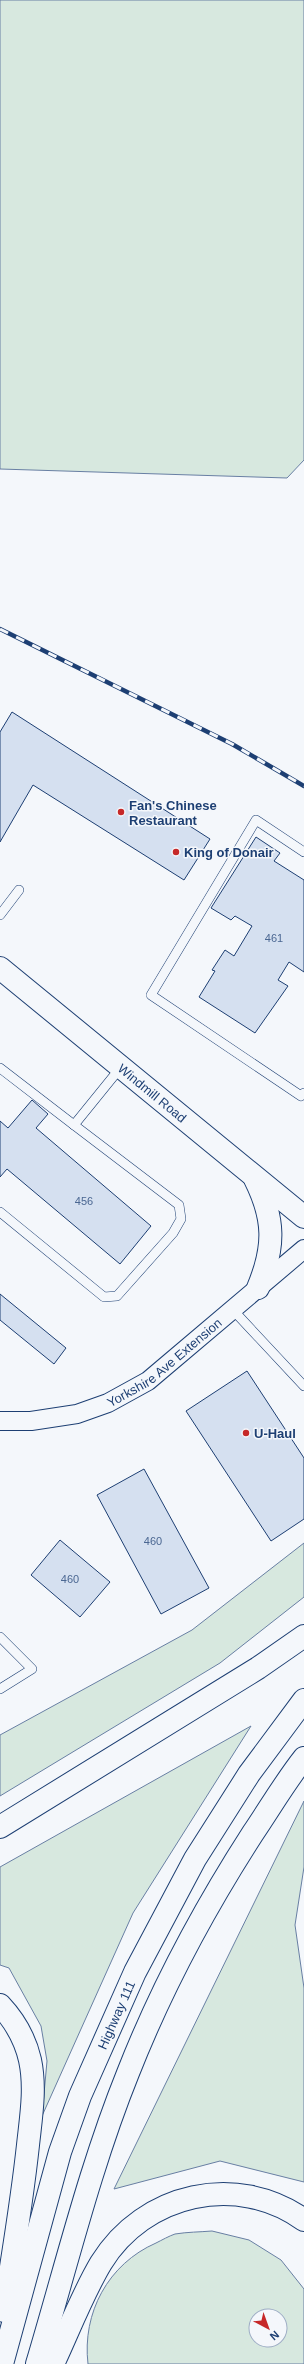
<svg xmlns="http://www.w3.org/2000/svg" width="304" height="2364" viewBox="0 0 304 2364" font-family="Helvetica,sans-serif">
<rect width="100%" height="100%" fill="#f4f7fb"/>
<g fill="#d7e8df" stroke="#687fa3" fill-rule="evenodd">
<polygon points="0,0 304,0 304,460 287,478 0,469"/>
<polygon points="304,1543 304,1597 220,1663 0,1796 0,1735 192,1630"/>
<polygon points="251,1726 133,1913 42,2116 47,2061 41,2026 9,1968 0,1965 0,1867"/>
<polygon points="304,1801 304,1867 295,1925 304,1988 304,2182 220,2161 114,2189"/>
<path d="M212,2231L249,2240L281,2260L304,2289V2364H88C82,2313 108,2264 156,2243C162,2240 169,2236 175,2234C187,2232 200,2232 212,2231ZM256,2316H280V2340H256Z"/>
</g>
<g fill="#d5e0f0" stroke="#1d3f73">
<polygon points="12,712 210,839 184,880 33,785 0,842 0,732"/>
<polygon points="256,837 280,853 274,861 304,880 304,972 289,962 278,980 288,986 255,1033 199,997 215,971 212,970 225,950 234,956 252,926 235,916 231,920 211,908"/>
<polygon points="32,1100 48,1114 36,1128 151,1226 120,1264 7,1169 0,1177 0,1121 8,1128"/>
<polygon points="0,1294 66,1348 54,1364 0,1320"/>
<polygon points="247,1371 304,1458 304,1519 271,1541 186,1411"/>
<polygon points="144,1469 209,1588 161,1614 97,1495"/>
<polygon points="60,1540 110,1582 80,1617 31,1575"/>
</g>
<g fill="none" stroke-linecap="round" stroke-linejoin="round">
<g stroke="#1d3f73" stroke-width="10">
<g id="service">
<polyline points="304,852 256,820 151,995 301,1096 304,1093"/>
<polyline points="0,915 19,890"/>
<polyline points="0,1068 74,1125"/>
<polyline points="0,1212 104,1297 117,1296 173,1233 181,1219 179,1205 74,1125 121,1067"/>
<polyline points="233,1310 304,1386"/>
<polyline points="0,1637 32,1669 0,1689"/>
</g>
</g>
<g stroke="#1d3f73" stroke-width="20">
<g id="minor">
<path id="s1" d="M0,1421H31L77,1414L108,1403L148,1381L304,1249"/>
</g>
</g>
<g stroke="#1d3f73" stroke-width="24">
<g id="secondary">
<path id="s2" d="M0,968L304,1217"/>
<path d="M255,1179C275,1219 275,1247 258,1288"/>
</g>
</g>
<g stroke="#1d3f73" stroke-width="24">
<g id="motorway">
<polyline points="0,1827 258,1668 304,1636"/>
<path d="M0,2005C15,2021 25,2038 30,2060C36,2088 31,2117 28,2145C22,2201 13,2255 4,2311"/>
<path id="s3" d="M2,2364L60,2152L80,2096L135,1972L195,1859L249,1774L304,1700"/>
<path d="M37,2364C66,2267 90,2167 128,2073C161,1989 204,1909 253,1833C270,1808 285,1782 304,1758"/>
<path d="M53,2364C68,2332 83,2293 101,2263C144,2193 237,2172 304,2220"/>
</g>
</g>
<use href="#service" stroke="#f4f7fb" stroke-width="9"/>
<use href="#minor" stroke="#f4f7fb" stroke-width="18"/>
<use href="#secondary" stroke="#f4f7fb" stroke-width="22"/>
<use href="#motorway" stroke="#f4f7fb" stroke-width="22"/>
<g stroke="#1d3f73" stroke-width="4.5">
<polyline id="rail" points="0,629 232,744 304,786"/>
</g>
<use href="#rail" stroke="#f4f7fb" stroke-width="3" stroke-dasharray="9" stroke-linecap="butt"/>
</g>
<g fill="#c62828" stroke="#f4f7fb" stroke-width="1.5">
<circle cx="121" cy="812" r="4"/>
<circle cx="176" cy="852" r="4"/>
<circle cx="246" cy="1433" r="4"/>
</g>
<g text-anchor="middle" dominant-baseline="central" stroke-width="3" stroke-linejoin="round" paint-order="stroke">
<g font-size="11" fill="#4b6792">
<text x="274" y="938">461</text>
<text x="84" y="1201">456</text>
<text x="153" y="1541">460</text>
<text x="70" y="1579">460</text>
</g>
<g font-size="13" font-weight="bold" fill="#1d3f73" stroke="#f4f7fb" text-anchor="start">
<text x="129" y="805">Fan's Chinese<tspan x="129" dy="15">Restaurant</tspan></text>
<text x="184" y="852">King of Donair</text>
<text x="254" y="1433">U-Haul</text>
</g>
<g font-size="13" fill="#1d3f73" stroke="#f4f7fb">
<text stroke="none"><textPath href="#s2" startOffset="197">Windmill Road</textPath></text>
<text stroke="none"><textPath href="#s1" startOffset="180">Yorkshire Ave Extension</textPath></text>
<text stroke="none"><textPath href="#s3" startOffset="368">Highway 111</textPath></text>
</g>
</g>
<g transform="translate(268 2328) rotate(139)"><circle r="19" fill="#f4f7fb" stroke="#9eadc5"/>
<path d="M0-3L7 15L0 10L-7 15Z" fill="#c62828"/>
<text y="-6" font-size="11" font-weight="bold" text-anchor="middle" fill="#1d3f73">N</text>
</g>
</svg>
